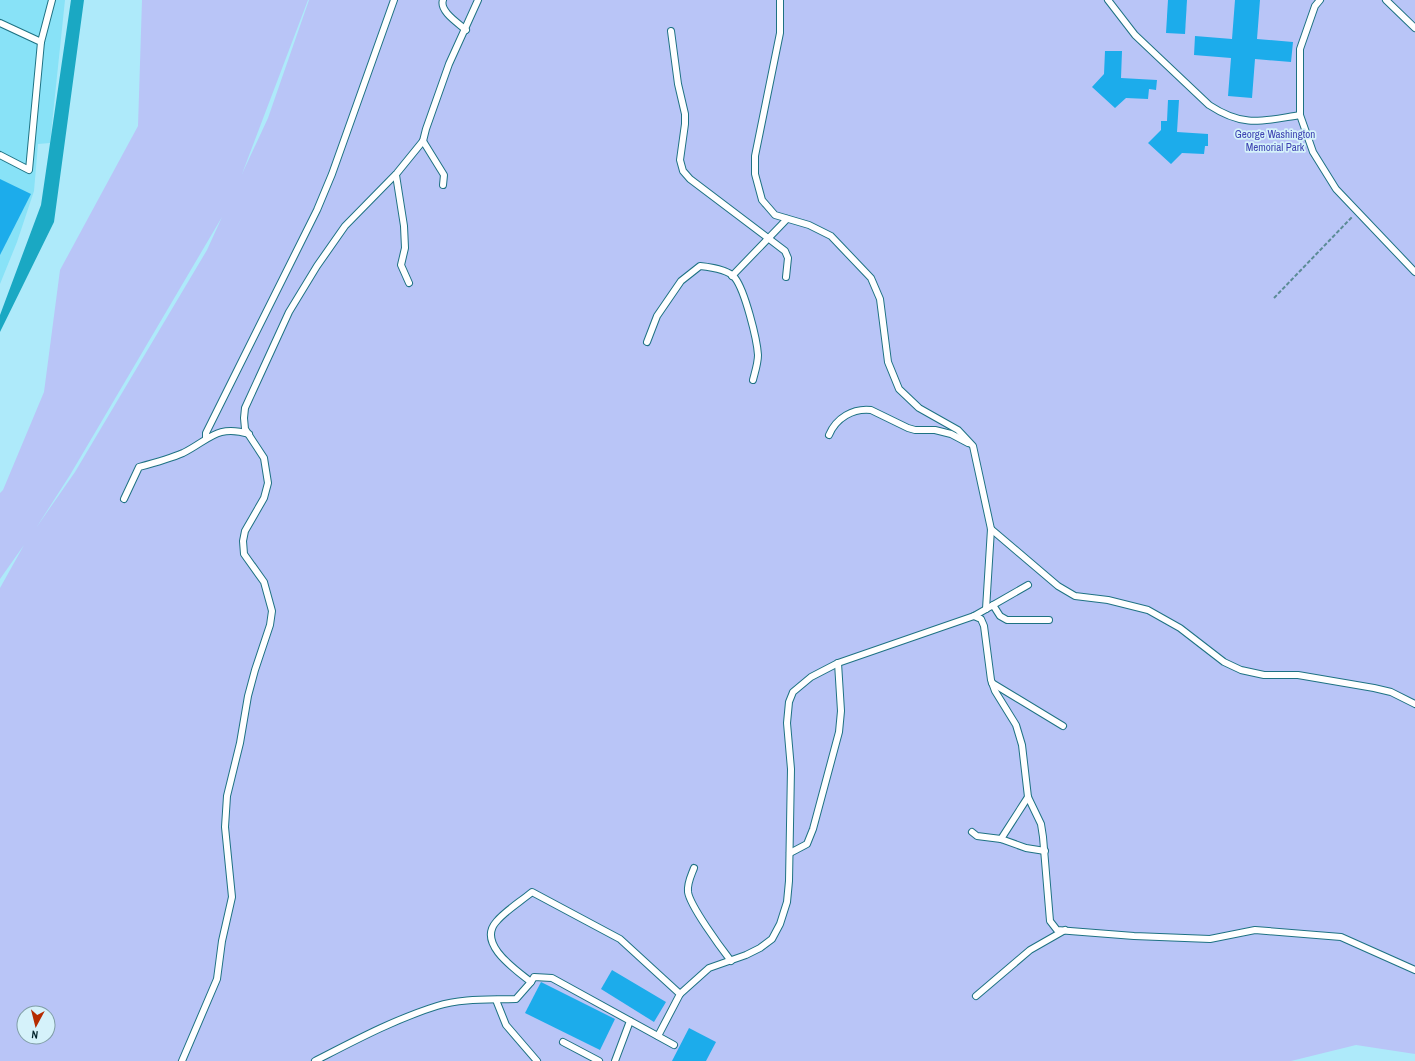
<svg xmlns="http://www.w3.org/2000/svg" width="1415" height="1061" viewBox="0 0 1415 1061" font-family="'Archivo Narrow',sans-serif">
<rect width="100%" height="100%" fill="#aeeafa"/>
<polygon fill="#88e2f7" points="0,0 65,0 50,143 38,144 34,191 17,242 0,284"/>
<path fill="#b9c5f7" fill-rule="evenodd" d="M142,0H308L242,174L268,118L309,0H1415V1054L1356,1045L1291,1061H0V588L24,545L0,579V493L3,490L44,392L60,270L138,126ZM222,217L207,250L75,472L36,528L70,475ZM24,1013H48V1037H24Z"/>
<polygon fill="#1aa8c3" points="71,0 84,0 54,222 0,332 0,315 41,205"/>
<g fill="#1caceb">
<polygon points="1168,0 1187,0 1185,34 1166,33"/>
<polygon points="1235,0 1260,0 1257,39 1293,42 1291,62 1255,59 1252,98 1228,96 1231,58 1194,55 1195,36 1232,39"/>
<polygon points="1105,51 1122,51 1121,78 1157,80 1156,90 1149,89 1148,99 1126,98 1115,108 1092,87 1104,74"/>
<polygon points="1168,100 1179,100 1177,132 1208,134 1208,146 1205,146 1204,154 1182,153 1171,164 1148,143 1161,130 1161,121 1167,121"/>
<polygon points="0,179 31,194 0,255"/>
<polygon points="612,970 666,1002 654,1022 601,989"/>
<polygon points="541,982 615,1019 600,1050 525,1013"/>
<polygon points="689,1028 716,1042 706,1061 672,1061"/>
</g>
<g fill="none" stroke-linecap="round" stroke-linejoin="round">
<g stroke="#1e7283" stroke-width="8">
<g id="lane">
<path d="M443,0C439,11 458,23 466,30"/>
<polyline points="780,0 780,33 755,156 755,174 762,200 775,215 809,225 831,236 871,278 880,299 888,362 899,389 919,408 958,430 973,446 991,529 986,609"/>
<path d="M1108,0L1135,35L1209,105C1244,128 1262,121 1300,115"/>
<polyline points="1320,0 1315,6 1300,49 1300,115 1313,152 1336,189 1415,272"/>
<polyline points="1386,0 1415,28"/>
<polyline points="0,23 41,42"/>
<polyline points="671,31 678,84 685,114 685,124 680,160 683,171 690,179 785,251 788,258 786,277"/>
<polyline points="423,141 444,175 443,185"/>
<polyline points="0,155 29,170 41,42 52,0"/>
<polyline points="396,175 404,226 405,248 401,265 409,283"/>
<polyline points="732,276 787,219"/>
<path d="M647,342L657,316L681,281L700,266C710,267 728,269 735,278C745,291 757,339 758,355C758,363 755,372 753,380"/>
<path d="M829,435C836,418 853,408 871,410L908,428L915,430H935L951,434L968,443"/>
<polyline points="206,438 206,433 317,210 332,174 394,0"/>
<path d="M124,499L139,467C154,463 169,459 183,453C209,440 217,424 249,434"/>
<polyline points="991,529 1058,586 1075,596 1108,600 1148,610 1180,628 1224,662 1241,670 1264,675 1298,675 1374,688 1391,692 1415,704"/>
<polyline points="993,605 1000,616 1007,620 1049,620"/>
<polyline points="974,616 981,619 984,626 991,680 995,691 1016,725 1022,745 1028,797 1041,824 1043,837 1050,921 1057,930 1134,936 1210,939 1255,930 1341,937 1415,970"/>
<polyline points="992,683 1063,726"/>
<polyline points="972,832 977,836 1001,839 1026,848 1045,851"/>
<polyline points="1001,839 1028,797"/>
<polyline points="790,853 807,844 813,829 839,732 841,711 838,663"/>
<path d="M694,868C691,876 687,883 688,892C690,906 721,948 731,961"/>
<polyline points="531,982 534,977 552,978 674,1045"/>
<polyline points="680,994 709,968 746,955 760,948 772,939 780,924 787,902 789,881 791,769 787,723 789,702 793,692 811,677 838,663 974,616 1028,585"/>
<polyline points="976,996 1030,950 1065,930"/>
<polyline points="496,1000 506,1025 537,1061"/>
<polyline points="563,1042 599,1061"/>
<polyline points="182,1061 217,979 222,941 232,897 225,827 227,796 240,743 248,696 255,670 270,625 272,611 264,582 244,554 243,541 245,531 264,498 268,483 264,458 245,429 244,418 245,408 289,312 317,266 345,226 397,173 423,141 426,129 449,64 478,0"/>
<path d="M315,1061C354,1041 395,1019 437,1006C462,998 490,1000 516,999L531,982C516,970 477,944 496,922C505,911 520,902 532,892L620,939L680,994L658,1036"/>
<polyline points="615,1061 630,1021"/>
</g>
</g>
<polyline stroke="#5b8b96" stroke-width="2" stroke-dasharray="4 2" stroke-linecap="butt" points="1274,298 1352,217"/>
<use href="#lane" stroke="#fff" stroke-width="6"/>
</g>
<g text-anchor="middle" dominant-baseline="central" stroke-width="3.5" stroke-linejoin="round" paint-order="stroke">
<g font-size="11" fill="#3e43b2" stroke="#d5f2fa">
<text x="1275" y="134">George Washington<tspan x="1275" dy="13">Memorial Park</tspan></text>
</g>
</g>
<g transform="translate(36 1025) rotate(187)"><circle r="19" fill="#d5f2fa" stroke="#809fa7"/>
<path d="M0-3L7 15L0 10L-7 15Z" fill="#b52b00"/>
<text y="-6" font-size="11" font-weight="bold" text-anchor="middle" fill="#01232a">N</text>
</g>
</svg>
